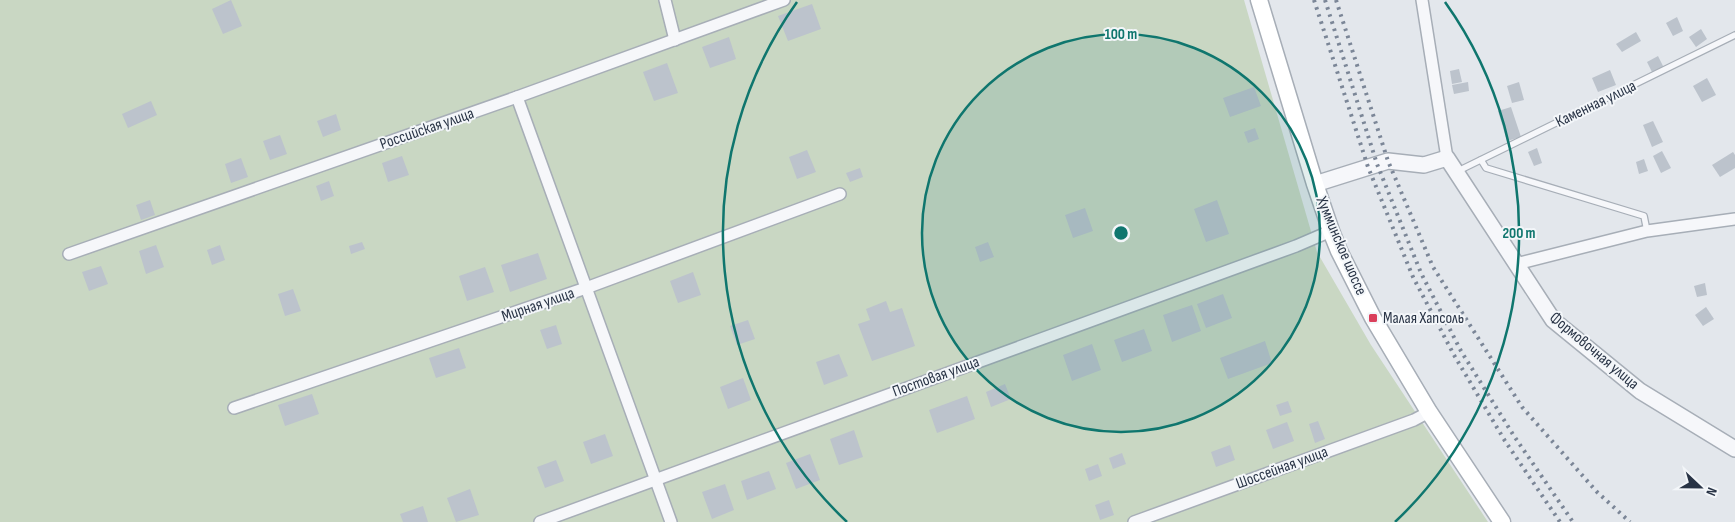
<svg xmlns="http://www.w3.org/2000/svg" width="1735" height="522" viewBox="0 0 1735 522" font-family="'Sofia Sans Condensed',sans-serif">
<rect width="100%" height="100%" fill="#e3e7ec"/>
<polygon fill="#c9d7c3" points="0,0 1244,0 1317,252 1371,345 1488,522 0,522"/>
<g fill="#bcc3cc">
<polygon points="231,0 242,26 223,34 212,9"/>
<polygon points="812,4 821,29 788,41 778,16"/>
<polygon points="1677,17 1683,31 1673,36 1666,23"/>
<polygon points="1701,29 1707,39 1696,47 1689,37"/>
<polygon points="1636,32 1641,41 1622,52 1616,44"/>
<polygon points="729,37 736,59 710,68 702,47"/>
<polygon points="1658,56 1665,70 1654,76 1647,62"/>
<polygon points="667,63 678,93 654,101 643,72"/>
<polygon points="1459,69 1462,82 1452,84 1450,71"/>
<polygon points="1610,70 1616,85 1598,92 1592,78"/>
<polygon points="1707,78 1716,95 1702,102 1693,86"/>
<polygon points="1468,82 1469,91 1454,94 1452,85"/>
<polygon points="1519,82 1524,100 1512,103 1507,86"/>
<polygon points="1254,87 1261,106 1230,117 1223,98"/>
<polygon points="151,101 157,115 128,128 122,114"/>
<polygon points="1511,107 1521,137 1507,141 1498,111"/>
<polygon points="336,114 341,130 323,137 317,121"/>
<polygon points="1653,121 1663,142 1652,147 1643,125"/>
<polygon points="1255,128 1259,139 1248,143 1244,132"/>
<polygon points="280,135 287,154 270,160 263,141"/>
<polygon points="1537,148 1542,163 1534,166 1528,152"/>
<polygon points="807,150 816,172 797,179 789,157"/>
<polygon points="1662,151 1671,168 1661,173 1653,156"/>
<polygon points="1733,152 1735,155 1735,168 1720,177 1712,165"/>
<polygon points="402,156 409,175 388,182 382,163"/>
<polygon points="241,158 248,177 231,183 225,164"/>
<polygon points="1644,159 1648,171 1639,174 1636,162"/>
<polygon points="860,168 863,177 850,182 846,173"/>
<polygon points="329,181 334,196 321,201 316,186"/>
<polygon points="150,200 155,215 141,220 136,205"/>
<polygon points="1217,200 1229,234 1206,242 1194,209"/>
<polygon points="1085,208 1093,231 1073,238 1065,215"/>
<polygon points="362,242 365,249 351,254 349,246"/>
<polygon points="988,242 994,257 980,262 975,247"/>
<polygon points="156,245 164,267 146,274 139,251"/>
<polygon points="220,245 225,260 212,265 207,250"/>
<polygon points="538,253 547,279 510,292 501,265"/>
<polygon points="101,266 108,284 89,291 82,272"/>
<polygon points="485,267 494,292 467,301 459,276"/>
<polygon points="693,272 701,295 678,303 670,281"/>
<polygon points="1705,283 1707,295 1697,297 1694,286"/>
<polygon points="293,289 301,311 285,316 278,294"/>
<polygon points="1223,294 1232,318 1206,328 1197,304"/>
<polygon points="886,301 890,312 902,308 915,346 872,361 858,324 870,320 866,309"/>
<polygon points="1192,305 1201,331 1172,342 1163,315"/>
<polygon points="1706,307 1714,319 1703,326 1695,315"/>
<polygon points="748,320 755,339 737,345 730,326"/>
<polygon points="556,325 562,344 547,349 540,330"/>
<polygon points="1144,329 1152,351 1122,362 1114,340"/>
<polygon points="1265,341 1272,363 1228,379 1220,358"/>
<polygon points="1092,344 1101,370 1072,381 1063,355"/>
<polygon points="459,348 466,368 436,378 429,358"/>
<polygon points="839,354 848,376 824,385 816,362"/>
<polygon points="743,378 751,400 728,409 720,387"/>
<polygon points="1005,384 1011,399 991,407 986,392"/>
<polygon points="312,394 319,414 285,426 278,405"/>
<polygon points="967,396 975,419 937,433 929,410"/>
<polygon points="1288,401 1292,412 1280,416 1276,405"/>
<polygon points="1318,421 1325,439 1315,443 1309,424"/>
<polygon points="1287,422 1294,441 1273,449 1266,430"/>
<polygon points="854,430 863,457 839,465 830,439"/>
<polygon points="605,434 613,456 591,464 583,442"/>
<polygon points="1230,445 1235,460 1216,467 1211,452"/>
<polygon points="1122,453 1126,464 1113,469 1109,458"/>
<polygon points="810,454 820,480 796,489 786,463"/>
<polygon points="556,460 564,481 545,488 537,467"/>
<polygon points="1098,464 1102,476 1089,481 1085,469"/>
<polygon points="769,471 776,489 747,500 741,481"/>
<polygon points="725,484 734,510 712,519 702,492"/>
<polygon points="470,489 479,515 456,522 447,498"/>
<polygon points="1109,500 1114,515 1100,520 1095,505"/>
<polygon points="423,506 428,522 403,522 400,514"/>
</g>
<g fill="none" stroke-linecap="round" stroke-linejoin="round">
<g stroke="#a7aeb7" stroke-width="8">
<g id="service">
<polyline points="1481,160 1486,168 1644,216 1647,231"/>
<polyline points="1456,172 1735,35"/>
</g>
</g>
<g stroke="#a7aeb7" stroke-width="14">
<g id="minor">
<polyline points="665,0 675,40"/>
<polyline points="1422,0 1447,158"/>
<polyline points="517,97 671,522"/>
<polyline points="69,254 517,97 784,0"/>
<polyline points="1516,264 1647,231 1735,219"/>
<polyline points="234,408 586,288 840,194"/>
<polyline points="540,522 1296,246 1331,231"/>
<polyline points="1134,522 1414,420 1429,412"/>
</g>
</g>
<g stroke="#a7aeb7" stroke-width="18">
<polyline id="tertiary" points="1315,184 1388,161 1424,165 1447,158 1553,320 1640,391 1735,449"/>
</g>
<g stroke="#a7aeb7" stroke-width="19">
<polyline id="secondary" points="1259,0 1315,184 1331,231 1339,251 1373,318 1429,412 1502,522"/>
</g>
<use href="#service" stroke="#f6f7fa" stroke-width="5.5"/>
<use href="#minor" stroke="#f6f7fa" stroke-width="11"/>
<use href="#tertiary" stroke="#f6f7fa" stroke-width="15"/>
<use href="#secondary" stroke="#fff" stroke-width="16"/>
<g stroke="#7b8697" stroke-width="4" stroke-dasharray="2.5 5" stroke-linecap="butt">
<polyline points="1314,0 1368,167 1413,277 1454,355 1505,441 1560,522"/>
<polyline points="1325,0 1377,164 1421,273 1461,351 1514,436 1573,522"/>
<polyline points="1336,0 1388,161 1433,267 1522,407 1597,492 1630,522"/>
</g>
</g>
<circle cx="1121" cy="233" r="199" fill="#0f766e" fill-opacity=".12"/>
<g fill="none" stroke="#0f766e" stroke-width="2.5">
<circle cx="1121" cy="233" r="199"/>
<path d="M847 522A398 398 0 0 1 797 2M1445 2A398 398 0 0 1 1395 522"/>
</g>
<rect fill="#da3f5b" stroke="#f3f6f9" stroke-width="2" x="1368" y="313" width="10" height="10" rx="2.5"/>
<g text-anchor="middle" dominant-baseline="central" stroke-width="4" stroke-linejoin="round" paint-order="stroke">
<g font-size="16" fill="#293446" stroke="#f3f6f9">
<text transform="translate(1596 104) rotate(-26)">Каменная улица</text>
<text transform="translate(427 129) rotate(-19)">Российская улица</text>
<text transform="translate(1341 246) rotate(67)">Хумминское шоссе</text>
<text transform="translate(538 305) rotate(-19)">Мирная улица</text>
<text transform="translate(1594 351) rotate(40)">Формовочная улица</text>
<text transform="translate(936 377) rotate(-20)">Постовая улица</text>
<text transform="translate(1282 468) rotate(-20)">Шоссейная улица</text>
</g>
<g font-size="16" fill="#293446" stroke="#f3f6f9" text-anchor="start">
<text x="1383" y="318">Малая Хапсоль</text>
</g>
</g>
<circle cx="1121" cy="233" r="8" fill="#0f766e" stroke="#f3f6f9" stroke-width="2.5"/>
<g font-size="15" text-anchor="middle" font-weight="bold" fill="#0f766e" stroke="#f3f6f9" stroke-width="4" stroke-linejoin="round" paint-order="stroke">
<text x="1121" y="39">100 m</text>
<text x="1519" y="238">200 m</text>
</g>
<g transform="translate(1700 487) rotate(112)" stroke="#f3f6f9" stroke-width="4" paint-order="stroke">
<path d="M0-4L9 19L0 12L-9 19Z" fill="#293446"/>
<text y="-8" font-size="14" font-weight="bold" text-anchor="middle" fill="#293446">N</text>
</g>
</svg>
